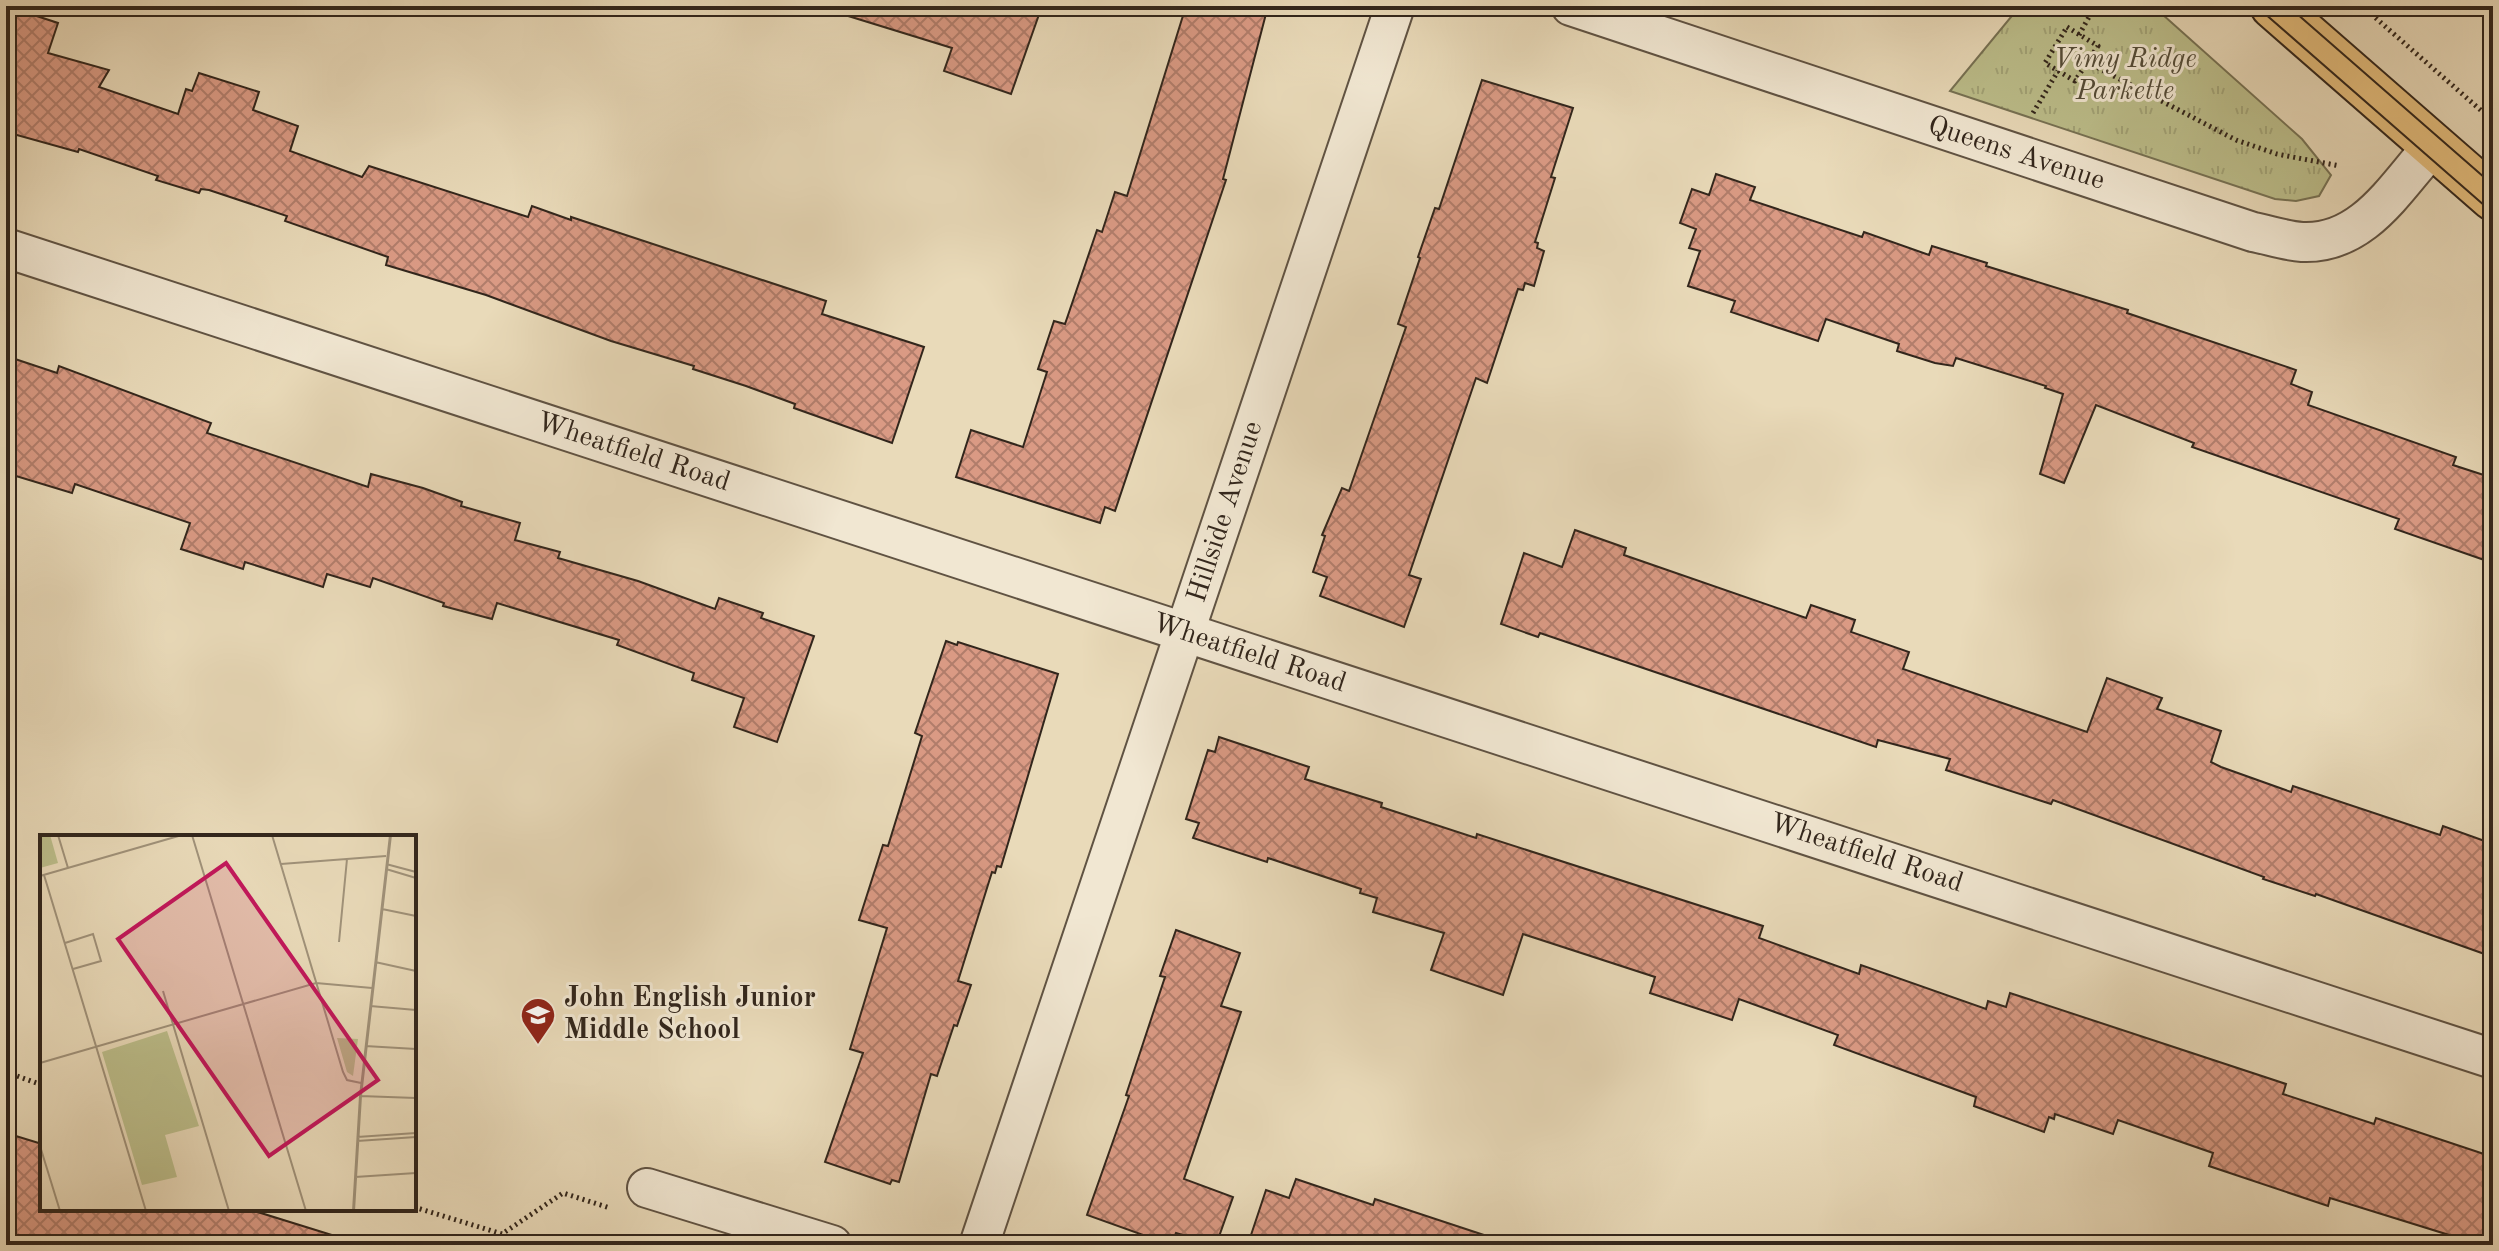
<svg xmlns="http://www.w3.org/2000/svg" width="2499" height="1251" viewBox="0 0 2499 1251" font-family="'Old Standard TT',serif">
<defs>
<pattern id="grass-tufts" width="24" height="20" patternUnits="userSpaceOnUse" patternTransform="scale(2)"><rect width="24" height="20" fill="#bcbe8b"/><path d="M3 7l-1-3M5 7V3M7 7l1-3M15 17l-1-3M17 17v-4M19 17l1-3" fill="none" stroke="#a2a377"/></pattern>
<pattern id="building-cross-hatch" width="8" height="8" patternUnits="userSpaceOnUse" patternTransform="scale(2)"><rect width="8" height="8" fill="#da9a84"/><path d="M0 0l8 8M0 8l8-8" fill="none" stroke="#b17d6b"/></pattern>
</defs>
<rect width="100%" height="100%" fill="#e9dab9"/>
<filter id="stains"><feTurbulence type="fractalNoise" baseFrequency=".0025" numOctaves="4"/><feColorMatrix values="0 0 0 0 .2 0 0 0 0 .09 0 0 0 0 .02 0 0 0 .5 -.17"/></filter>
<radialGradient id="worn" r=".72"><stop offset=".6" stop-color="#630" stop-opacity="0"/><stop offset="1" stop-color="#630" stop-opacity=".3"/></radialGradient>
<polygon fill="url(#grass-tufts)" stroke="#777254" stroke-width="2" points="2020,6 2153,6 2302,139 2331,175 2319,196 2296,201 2275,199 1950,91"/>
<g fill="url(#building-cross-hatch)" stroke="#32261c" stroke-width="2">
<polygon points="6,6 58,23 48,53 109,70 99,87 178,114 186,89 192,91 199,73 259,92 253,110 298,126 290,151 362,177 369,166 528,217 532,206 571,220 571,217 826,301 822,314 924,347 892,443 794,408 795,404 746,386 693,369 694,366 611,341 486,295 386,265 388,257 285,221 287,216 209,190 201,189 199,193 156,180 158,176 79,149 78,152 6,132"/>
<polygon points="847,6 1042,6 1011,94 944,71 952,48 845,15"/>
<polygon points="1186,6 1268,6 1223,179 1226,180 1115,511 1105,507 1100,523 956,477 971,430 1023,447 1047,372 1038,369 1054,321 1065,324 1097,230 1102,232 1115,192 1127,196"/>
<polygon points="1482,80 1573,108 1551,177 1555,178 1535,242 1538,243 1537,248 1544,251 1534,286 1525,283 1523,290 1518,289 1487,383 1476,378 1409,575 1421,579 1404,627 1320,596 1327,577 1313,572 1325,536 1322,535 1342,488 1349,491 1391,370 1406,327 1398,324 1420,258 1418,257 1435,208 1439,209"/>
<polygon points="1716,174 1755,187 1750,200 1862,237 1864,232 1929,255 1932,246 1987,263 1986,266 2128,310 2127,313 2296,370 2291,384 2312,392 2308,405 2456,457 2453,465 2493,478 2493,563 2395,529 2399,519 2192,447 2194,443 2096,405 2064,483 2040,474 2063,394 2045,388 2046,386 1956,358 1953,366 1935,363 1897,351 1899,344 1826,319 1818,341 1731,312 1735,301 1688,286 1700,251 1689,248 1696,229 1680,223 1692,189 1709,195"/>
<polygon points="6,356 57,373 59,366 211,423 207,433 368,487 371,474 423,488 462,502 461,506 520,523 515,540 560,552 558,558 638,581 715,609 719,598 763,613 761,618 814,636 777,742 734,727 744,698 692,680 694,673 617,645 619,640 497,603 492,619 443,606 444,603 373,578 370,587 327,574 323,587 245,562 243,569 181,549 190,523 75,484 72,493 6,473"/>
<polygon points="1575,530 1626,548 1624,555 1806,618 1811,605 1855,620 1851,632 1909,652 1903,669 2087,732 2107,678 2162,698 2157,709 2221,731 2211,762 2221,767 2291,792 2293,786 2440,835 2443,826 2493,844 2493,957 2316,894 2315,896 2263,879 2264,877 2053,800 2051,804 1946,770 1950,759 1878,740 1876,747 1540,633 1538,637 1501,624 1524,553 1562,567"/>
<polygon points="946,641 957,645 958,642 1058,674 1001,867 997,866 995,873 992,872 958,981 971,985 957,1026 954,1025 937,1076 931,1074 899,1182 892,1180 890,1184 825,1162 863,1053 850,1049 887,928 859,920 883,845 888,846 922,736 915,733"/>
<polygon points="1219,737 1309,767 1305,779 1382,803 1381,807 1476,838 1477,834 1763,926 1759,938 1859,974 1861,965 1986,1009 1988,1001 2006,1007 2010,993 2286,1084 2283,1094 2374,1124 2376,1118 2493,1157 2493,1245 2445,1245 2449,1235 2330,1198 2328,1206 2209,1166 2213,1153 2118,1120 2113,1134 2055,1114 2054,1119 2049,1117 2044,1132 1974,1106 1976,1097 1834,1045 1838,1035 1739,999 1732,1020 1650,993 1655,977 1523,934 1503,995 1431,970 1444,933 1373,912 1377,898 1360,893 1361,889 1268,858 1267,862 1193,838 1199,823 1186,819 1208,750 1215,752"/>
<polygon points="1176,930 1240,953 1221,1006 1241,1012 1184,1179 1233,1197 1216,1245 1176,1233 1171,1245 1087,1215 1129,1096 1126,1095 1165,977 1160,976"/>
<polygon points="6,1133 42,1144 42,1209 248,1209 335,1236 334,1245 6,1245"/>
<polygon points="1296,1179 1373,1205 1375,1199 1493,1238 1492,1245 1272,1245 1250,1238 1266,1190 1289,1198"/>
</g>
<g fill="none" stroke-linecap="round" stroke-linejoin="round">
<g stroke="#605343" stroke-width="42">
<g id="street">
<path d="M1571,6L2253,232C2269,235 2286,241 2302,242C2364,245 2396,186 2433,146"/>
<polyline points="6,248 2493,1059"/>
<polyline points="647,1188 832,1245"/>
<polyline points="979,1245 1395,6"/>
</g>
</g>
<g stroke="#32261c" stroke-width="48">
<polyline id="primary" points="2273,6 2493,198"/>
</g>
<g stroke="#32261c" stroke-width="5" stroke-dasharray="2 4" stroke-linecap="butt">
<polyline points="2362,6 2493,121"/>
<polygon points="2067,27 2098,46 2075,81 2045,63"/>
<polyline points="2079,35 2095,6"/>
<polyline points="2087,62 2236,140 2277,154 2340,166"/>
<polyline points="2033,113 2058,71"/>
<polyline points="6,1072 42,1085"/>
<polyline points="414,1207 502,1234 563,1193 610,1208"/>
</g>
<use href="#street" stroke="#f1e7d2" stroke-width="38"/>
<use href="#primary" stroke="#e4bd7c" stroke-width="44"/>
<g stroke="#32261c" stroke-width="2">
<polyline points="2256,6 2493,213"/>
<polyline points="2288,6 2493,185"/>
</g>
</g>
<defs>
<g id="school-pin" transform="scale(1.8)"><path d="M0 17L-7.5 6A9.5 9.5 0 1 1 7.5 6Z" fill="#8f2418" stroke="#f1e7d2"/><path d="M0-5L7-2L0 1L-7-2ZM-4 1L0 2.5L4 1V4Q0 6-4 4Z" fill="#fff"/></g>
</defs>
<g fill-rule="evenodd">
<use href="#school-pin" x="538" y="1015"/>
</g>
<g text-anchor="middle" dominant-baseline="central" stroke-width="6" stroke-linejoin="round" paint-order="stroke">
<g font-size="28" font-style="italic" fill="#544c38" stroke="#f1e7d2">
<text x="2125" y="60">Vimy Ridge<tspan x="2125" dy="32">Parkette</tspan></text>
</g>
<g font-size="28" fill="#32261c" stroke="#f1e7d2">
<text transform="translate(2016 154) rotate(18)">Queens Avenue</text>
<text transform="translate(633 453) rotate(18)">Wheatfield Road</text>
<text transform="translate(1226 512) rotate(-72)">Hillside Avenue</text>
<text transform="translate(1249 654) rotate(18)">Wheatfield Road</text>
<text transform="translate(1866 854) rotate(18)">Wheatfield Road</text>
</g>
<g font-size="28" font-weight="bold" fill="#32261c" stroke="#f1e7d2" text-anchor="start">
<text x="564" y="999">John English Junior<tspan x="564" dy="32">Middle School</tspan></text>
</g>
</g>
<g transform="translate(40 835)">
<rect width="376" height="376" fill="#e9dab9"/>
<path d="M0,0H10L18,28L0,33ZM127,196L159,291L125,300L137,342L102,350L62,217ZM297,203L318,204L313,241L307,237Z" fill="#bcbe8b"/>
<path d="M110,243L135,256L148,281L100,298L82,247Z" fill="#bcbe8b"/>
<path fill="none" stroke="#a0927a" stroke-width="2" d="M18,0L28,33M152,0L266,376M232,0L303,237L307,245L321,248M241,29L346,21M346,29L376,37M346,34L376,43M4,40L106,376M0,41L142,0M342,74L376,81M299,107L307,24M25,108L53,99L61,126L33,134M335,127L376,136M123,156L189,376M330,171L376,175M325,211L376,214M0,228L276,148L332,153M320,261L376,263M317,302L376,298M317,306L376,302M0,311L20,376M315,342L376,338M313,376L320,261L350,0M314,376L321,261L351,0"/>
<path fill="#c2185b" fill-opacity="0.15" stroke="#c2185b" stroke-width="4" d="M186,28L338,245L229,321L78,104Z"/>
<rect width="376" height="376" fill="none" stroke="#32261c" stroke-width="4"/>
</g>
<rect width="2499" height="1251" fill="none" stroke="#e9dab9" stroke-width="32"/>
<rect x="8" y="8" width="2483" height="1235" fill="none" stroke="#32261c" stroke-width="4"/>
<rect x="16" y="16" width="2467" height="1219" fill="none" stroke="#32261c" stroke-width="2"/>
<rect width="100%" height="100%" filter="url(#stains)"/>
<rect width="100%" height="100%" fill="url(#worn)"/>
</svg>
